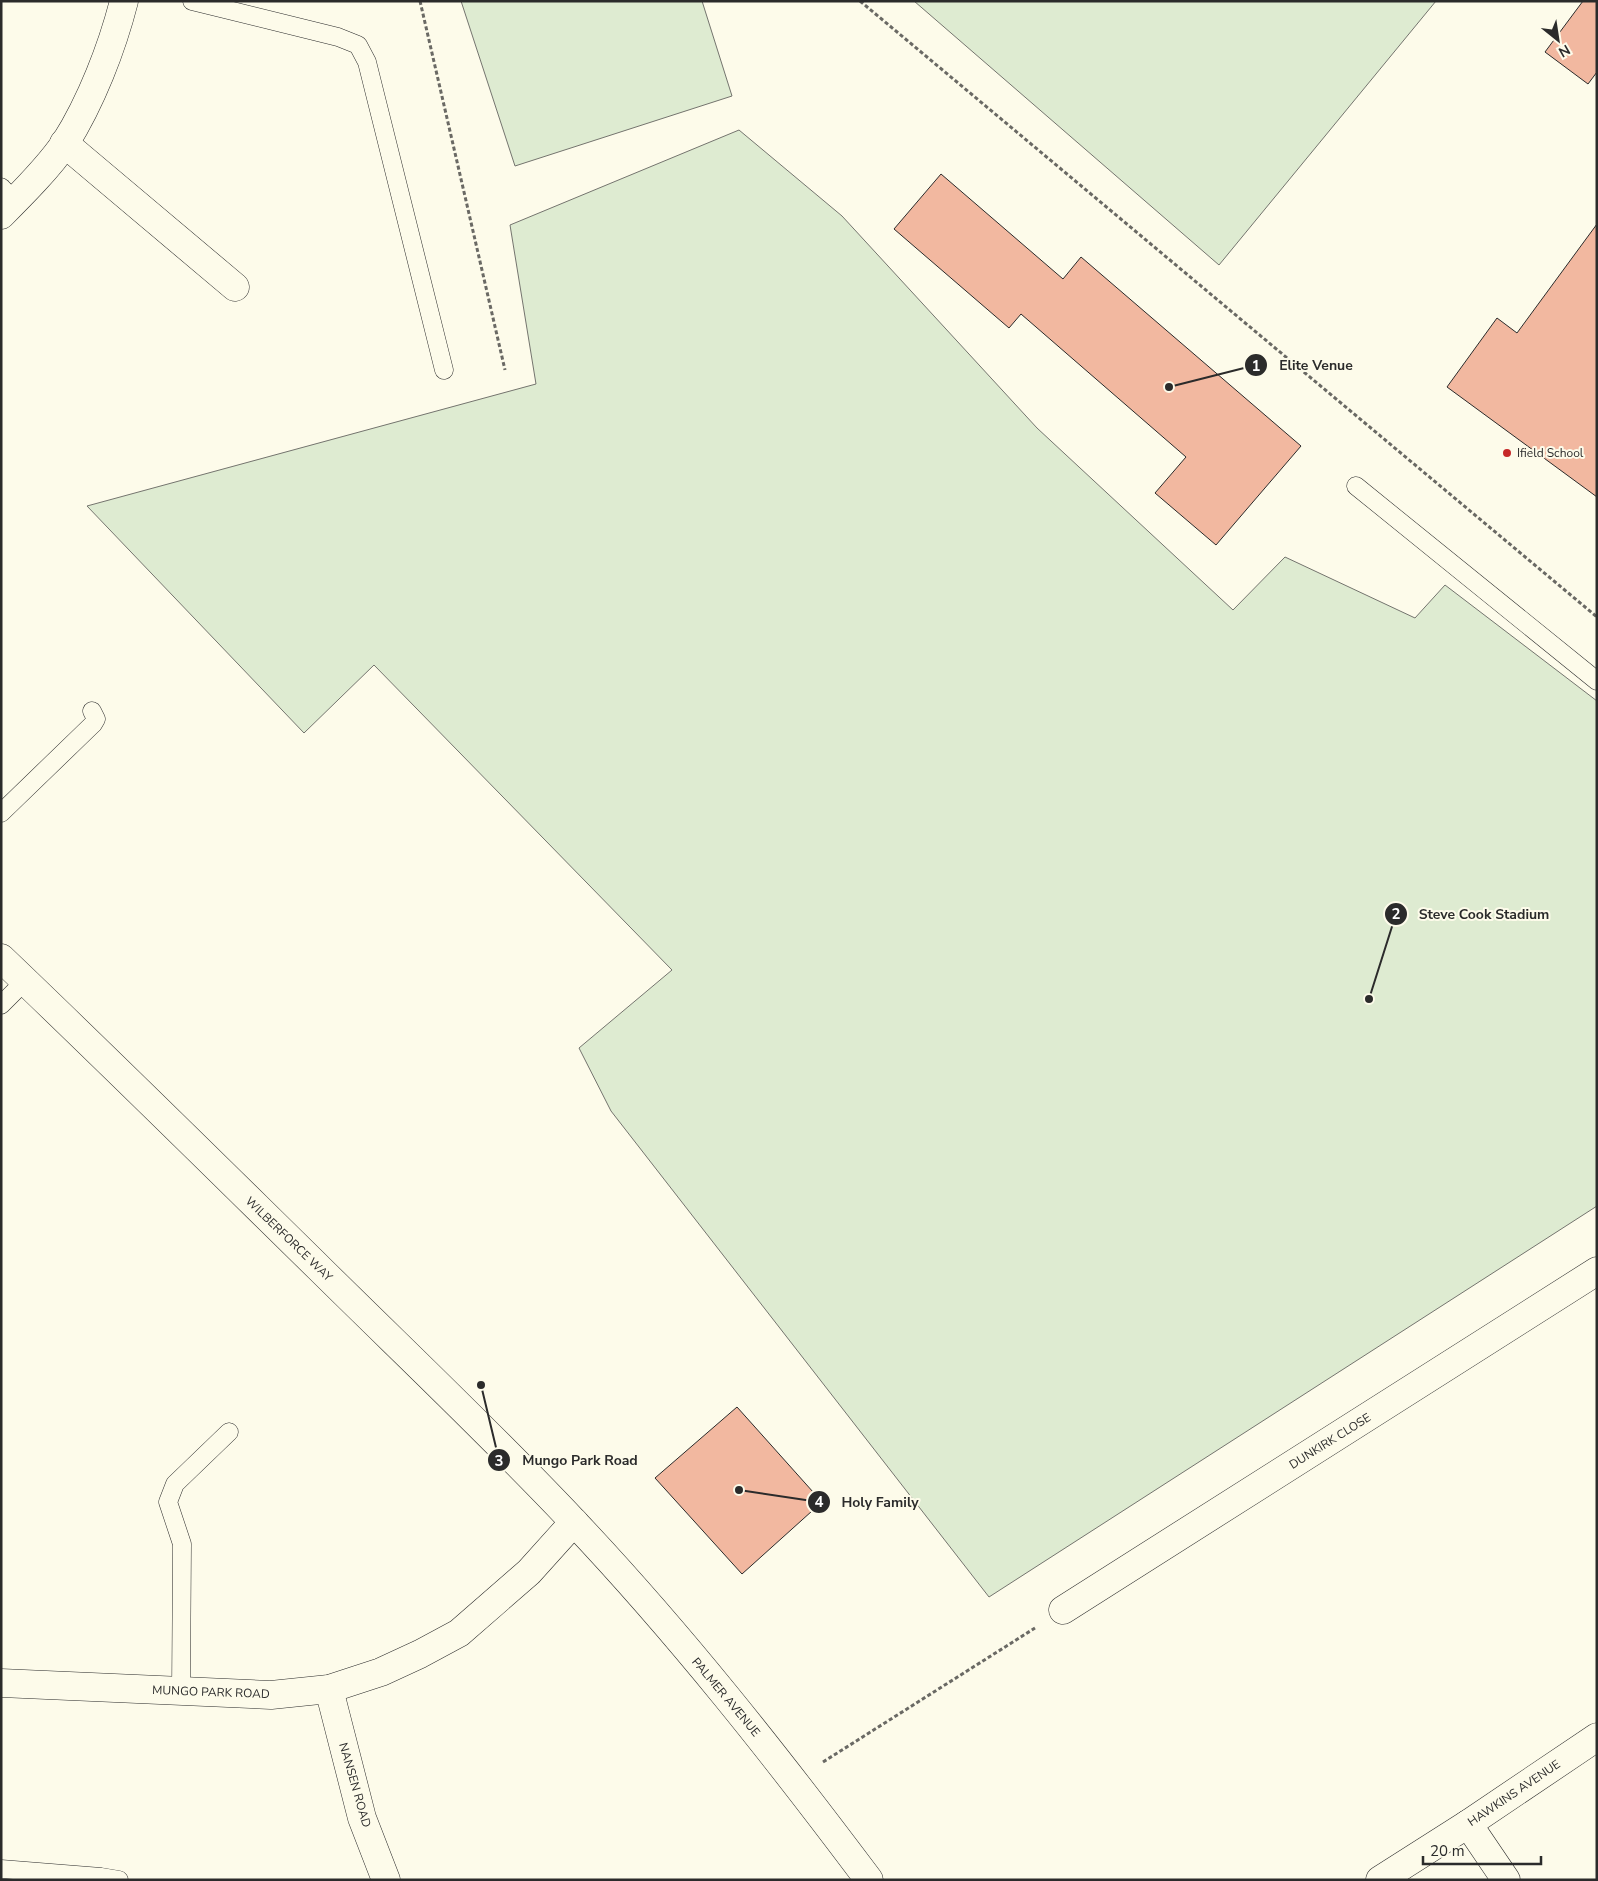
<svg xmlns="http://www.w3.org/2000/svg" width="1598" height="1881" viewBox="0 0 1598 1881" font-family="'Nunito Sans',sans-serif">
<rect width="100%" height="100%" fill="#fdfbea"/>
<g fill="#deebd1" stroke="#74746e">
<polygon points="461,1 702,1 732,96 515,166"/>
<polygon points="914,1 1436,1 1219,265"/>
<polygon points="739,130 842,216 1037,428 1233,610 1285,557 1415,618 1445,585 1597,701 1597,1206 989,1597 611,1111 579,1048 672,970 374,665 304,733 87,506 536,384 510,225"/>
</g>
<g fill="#f2b8a0" stroke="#2b2b2b">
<polygon points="1583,1 1597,1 1597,72 1588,84 1545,52"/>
<polygon points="941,174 1063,279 1081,257 1301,446 1216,545 1155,493 1186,457 1021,314 1009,328 894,229"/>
<polygon points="1597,224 1597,497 1447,387 1497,318 1517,333"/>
<polygon points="737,1407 822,1502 742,1574 655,1478"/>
</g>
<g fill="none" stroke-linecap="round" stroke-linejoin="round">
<g stroke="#2b2b2b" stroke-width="19">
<g id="lane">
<polyline points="192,1 338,37 358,45 367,62 444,370"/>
<polyline points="1,187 15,201"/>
<polyline points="1356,486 1597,681"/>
<polyline points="1,813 93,724 96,719 92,711"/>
<polyline points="1,1005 25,981"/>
<polyline points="181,1692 182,1544 168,1502 175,1484 229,1432"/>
<polyline points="1,1869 101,1877 119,1880"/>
</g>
</g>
<g stroke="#2b2b2b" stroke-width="29">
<g id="street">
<polyline points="64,143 235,287"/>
<path d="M1,215C21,195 50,166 65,143C91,102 112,48 124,1"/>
<path d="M1,958C109,1061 214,1165 320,1269C405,1353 492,1435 573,1521C680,1634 776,1756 869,1880"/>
<polyline points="1063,1610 1597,1271"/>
<polyline points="1,1683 271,1695 329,1689 381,1672 420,1654 459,1633 529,1572 574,1522"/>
<polyline points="329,1689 362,1818 386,1880"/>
<polyline points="1468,1824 1506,1880"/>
<polyline points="1380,1880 1468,1824 1597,1737"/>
</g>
</g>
<g stroke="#6a6964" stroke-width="3" stroke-dasharray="4 2.5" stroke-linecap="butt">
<polyline points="420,1 505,370"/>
<polyline points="860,1 1597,617"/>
<polyline points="823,1762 1035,1628"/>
</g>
<use href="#lane" stroke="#fdfbea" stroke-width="18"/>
<use href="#street" stroke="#fdfbea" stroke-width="28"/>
</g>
<circle fill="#c62828" stroke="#fdfbea" stroke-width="2" cx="1507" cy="453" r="5"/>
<g text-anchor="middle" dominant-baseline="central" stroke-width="4" stroke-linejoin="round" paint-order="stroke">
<g font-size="12" fill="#2b2b2b" stroke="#fdfbea" text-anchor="start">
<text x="1517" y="453">Ifield School</text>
</g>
<g font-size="12" fill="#2b2b2b" stroke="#fdfbea">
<text transform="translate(289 1239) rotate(44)">WILBERFORCE WAY</text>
<text transform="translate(1330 1441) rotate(-32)">DUNKIRK CLOSE</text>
<text transform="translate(211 1692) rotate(2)">MUNGO PARK ROAD</text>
<text transform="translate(726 1697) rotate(50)">PALMER AVENUE</text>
<text transform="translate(355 1785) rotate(74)">NANSEN ROAD</text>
<text transform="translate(1514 1793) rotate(-34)">HAWKINS AVENUE</text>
</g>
</g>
<path fill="none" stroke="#2b2b2b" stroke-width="2" d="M1169 387L1256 365M1369 999L1396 914M481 1385L499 1460M739 1490L819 1502"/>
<g fill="#2b2b2b" stroke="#fdfbea" stroke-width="2">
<circle cx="1169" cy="387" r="5"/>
<circle cx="1369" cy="999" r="5"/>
<circle cx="481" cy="1385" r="5"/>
<circle cx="739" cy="1490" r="5"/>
<circle cx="1256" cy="365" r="12"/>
<circle cx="1396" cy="914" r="12"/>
<circle cx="499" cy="1460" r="12"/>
<circle cx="819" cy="1502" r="12"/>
</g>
<g font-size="15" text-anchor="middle" font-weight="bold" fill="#fff">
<text x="1256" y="371">1</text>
<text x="1396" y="919">2</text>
<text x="499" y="1466">3</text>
<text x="819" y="1507">4</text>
</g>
<g font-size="14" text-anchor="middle" font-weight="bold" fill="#2b2b2b" stroke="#fdfbea" stroke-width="4" stroke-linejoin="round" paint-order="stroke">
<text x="1316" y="370">Elite Venue</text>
<text x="1484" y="919">Steve Cook Stadium</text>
<text x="580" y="1465">Mungo Park Road</text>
<text x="880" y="1507">Holy Family</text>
</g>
<rect width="1598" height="1881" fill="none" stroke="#2b2b2b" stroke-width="5"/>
<g transform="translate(1558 40) rotate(150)" stroke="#fdfbea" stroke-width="4" paint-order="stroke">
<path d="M0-4L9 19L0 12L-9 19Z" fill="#2b2b2b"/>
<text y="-8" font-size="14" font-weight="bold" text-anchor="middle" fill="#2b2b2b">N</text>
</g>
<path d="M1423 1856v8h118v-8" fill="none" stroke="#2b2b2b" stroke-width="2.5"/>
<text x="1430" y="1856" font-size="15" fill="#2b2b2b" stroke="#fdfbea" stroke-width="4" paint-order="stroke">20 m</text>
</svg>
